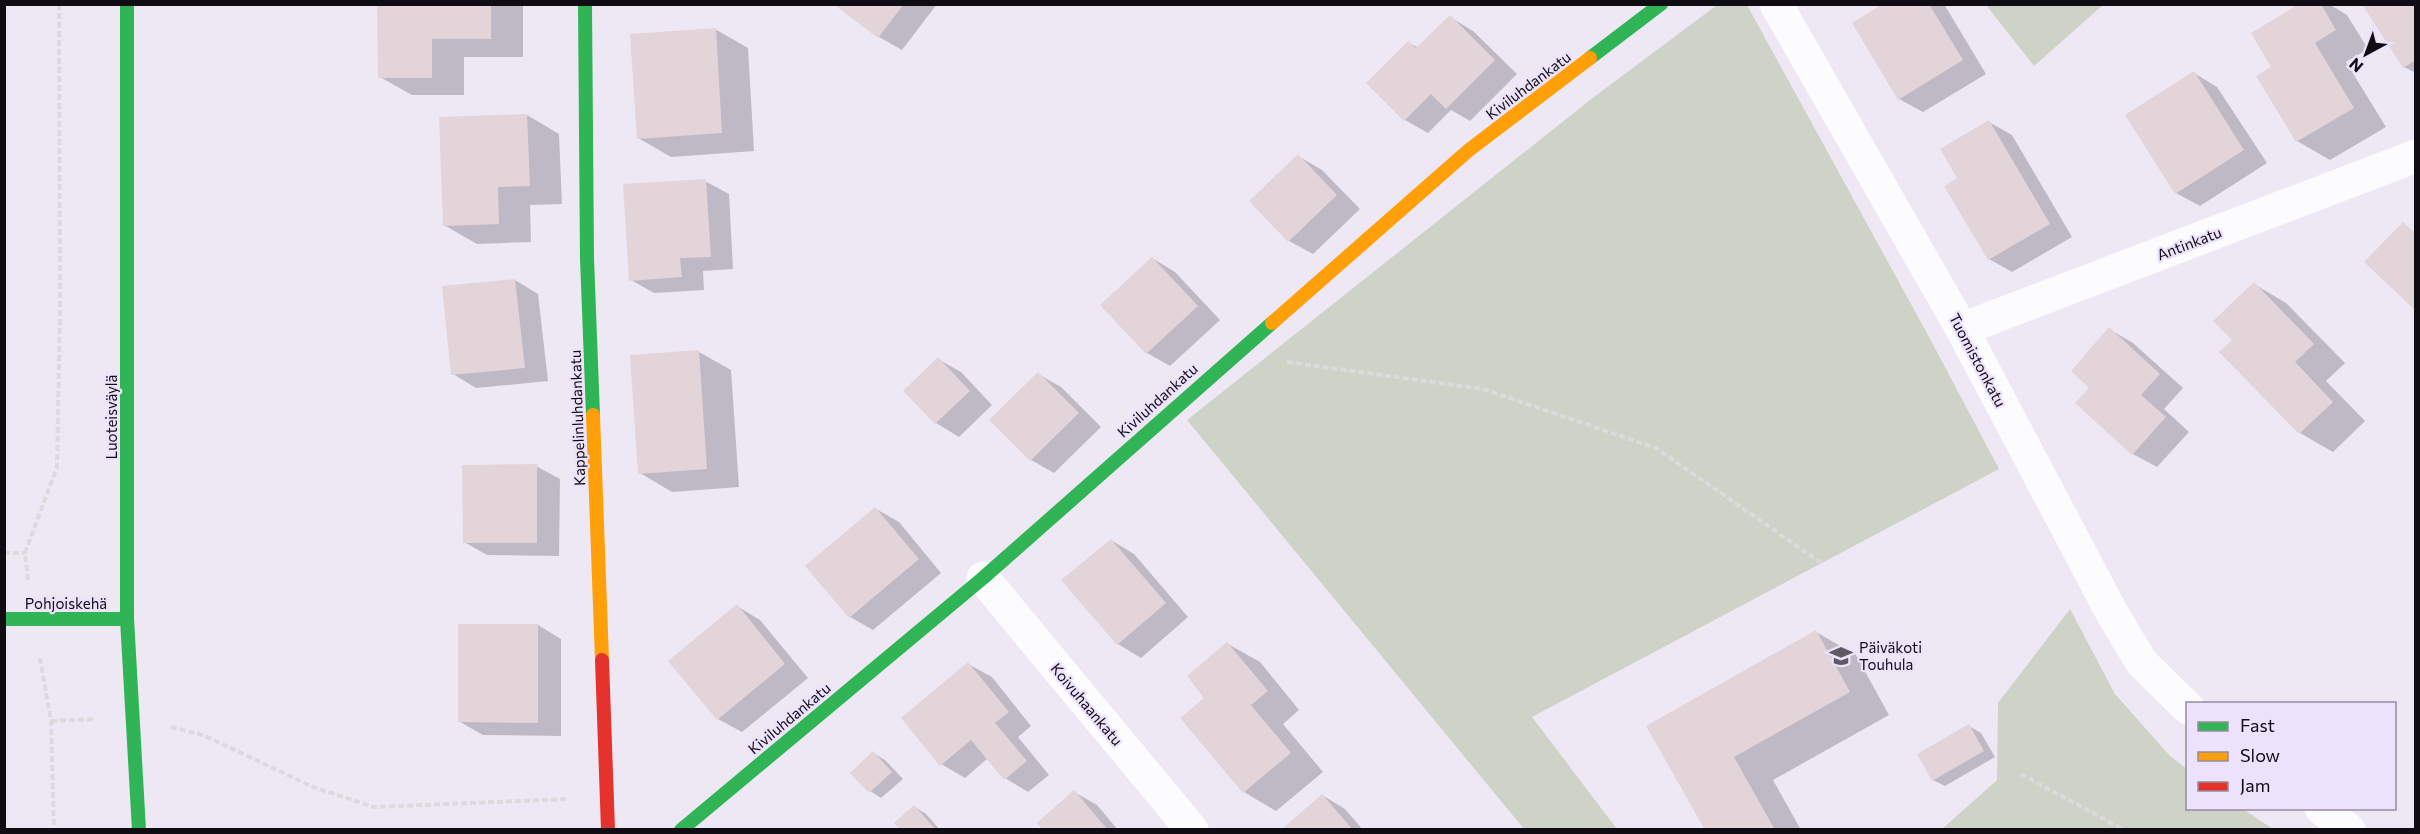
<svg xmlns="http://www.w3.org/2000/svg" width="2420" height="834" viewBox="0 0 2420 834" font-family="Commissioner,sans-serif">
<rect width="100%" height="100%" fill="#eee8f5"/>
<g fill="#cfd3c7">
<polygon points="1717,5 1747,5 1928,335 1999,469 1532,717 1617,829 1524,829 1187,420 1590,100"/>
<polygon points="1986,5 2103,5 2034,66"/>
<polygon points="2070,609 2115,694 2170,756 2187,769 2188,808 2243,809 2273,829 1942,829 1997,780 1998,703"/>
</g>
<g fill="#0003">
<polygon points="379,4 523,4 523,57 464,57 464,95 412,95 380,77"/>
<polygon points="836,4 937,4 902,50 879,37"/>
<polygon points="1885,4 1944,4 1986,74 1923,112 1899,99"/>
<polygon points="2301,4 2329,4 2347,15 2368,49 2346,62 2386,127 2330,160 2297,141 2258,76 2273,67"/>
<polygon points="2416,4 2416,73 2404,67"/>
<polygon points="1450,17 1473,31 1517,74 1470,121 1451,110 1428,133 1405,120 1409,43 1419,48"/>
<polygon points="715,29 748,48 754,151 671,157 638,138"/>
<polygon points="2194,73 2217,87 2267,163 2200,206 2176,193"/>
<polygon points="527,115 559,134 562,204 530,205 531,242 477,244 444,225"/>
<polygon points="1989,122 2012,135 2072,237 2012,272 1989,259 1959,178"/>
<polygon points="1298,156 1322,170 1360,209 1313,254 1289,241 1251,201"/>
<polygon points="705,181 729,194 733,269 703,271 704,290 654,293 631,280"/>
<polygon points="1152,258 1175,272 1220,320 1170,366 1147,353"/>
<polygon points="515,280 538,294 548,381 476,388 453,374"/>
<polygon points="2254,284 2286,303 2345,363 2326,381 2365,421 2333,452 2300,433 2221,352 2234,340"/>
<polygon points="2109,329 2133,343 2183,388 2164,409 2189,432 2157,467 2133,454 2077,403 2091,388"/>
<polygon points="699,352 731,370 739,487 672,492 640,473"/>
<polygon points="938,359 961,372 992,405 959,437 936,423"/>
<polygon points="1038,374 1061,387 1101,427 1054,473 1031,460 991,420"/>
<polygon points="536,466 560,479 559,556 487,555 464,542"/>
<polygon points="876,509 899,522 941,573 873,630 850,617"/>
<polygon points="1111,540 1134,554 1188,617 1141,658 1118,644"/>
<polygon points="737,606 760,620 808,678 742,732 718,719 671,661"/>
<polygon points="538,625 561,639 561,736 483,735 460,722"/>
<polygon points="1816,632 1856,655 1889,715 1773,780 1801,830 1706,830 1648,727"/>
<polygon points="1228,644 1260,662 1299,710 1283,724 1323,772 1276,811 1244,792 1206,698"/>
<polygon points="968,664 992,677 1031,726 1018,737 1049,775 1028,792 1005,778 988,758 965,778 941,764"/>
<polygon points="1969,726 1981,733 1995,757 1945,786 1933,780"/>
<polygon points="873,753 885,760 903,779 881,798 870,791"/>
<polygon points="1074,792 1097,805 1118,830 1045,830"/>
<polygon points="1322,795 1345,809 1363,830 1283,830"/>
<polygon points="915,807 926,814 940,830 902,830"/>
</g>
<g fill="#e3d4d9">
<polygon points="377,4 491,4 491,39 432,39 432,78 378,78"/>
<polygon points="833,4 904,4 878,38"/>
<polygon points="1882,4 1929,4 1963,60 1898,100 1852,23"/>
<polygon points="2299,4 2321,4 2336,30 2315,43 2354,108 2296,142 2256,76 2271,67 2251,33"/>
<polygon points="2362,4 2416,4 2416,60 2403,68"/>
<polygon points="1450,15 1495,60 1446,109 1431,94 1404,121 1366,83 1408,41 1416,48"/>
<polygon points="716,28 722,133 637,139 630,34"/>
<polygon points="2194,71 2244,150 2175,194 2125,115"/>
<polygon points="527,114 530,186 498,187 499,224 443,226 439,117"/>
<polygon points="1989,120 2050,224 1988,260 1944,186 1957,178 1940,149"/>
<polygon points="1298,154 1337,195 1288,242 1249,201"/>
<polygon points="706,179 711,257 680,258 682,277 629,281 623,184"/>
<polygon points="2403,222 2416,234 2416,311 2364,262"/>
<polygon points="1152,257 1198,306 1146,354 1100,305"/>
<polygon points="515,279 525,368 451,375 442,286"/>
<polygon points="2254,282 2314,344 2295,362 2333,402 2299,434 2219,352 2232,340 2213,321"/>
<polygon points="2109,327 2160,374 2141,395 2166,417 2132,455 2075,403 2089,388 2071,371"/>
<polygon points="699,350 707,469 638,474 630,355"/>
<polygon points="938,357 970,391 935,424 903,391"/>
<polygon points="1038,372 1079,413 1030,461 989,420"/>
<polygon points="537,464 537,543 463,543 462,465"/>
<polygon points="875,507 919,559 849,618 805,566"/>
<polygon points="1111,539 1166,603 1117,645 1061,580"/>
<polygon points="737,604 785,664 717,720 668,661"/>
<polygon points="458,624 538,624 538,723 458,722"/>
<polygon points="1816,630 1850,692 1734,757 1775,830 1705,830 1646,726"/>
<polygon points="1227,642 1268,691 1251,705 1291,753 1243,793 1180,718 1204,698 1187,676"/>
<polygon points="968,662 1009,712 995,723 1027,761 1004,780 971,740 940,766 901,718"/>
<polygon points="1969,724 1984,751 1932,781 1917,754"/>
<polygon points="873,751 892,772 869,793 850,773"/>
<polygon points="1074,790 1108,830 1043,830 1037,823"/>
<polygon points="1322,794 1353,830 1281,830"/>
<polygon points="914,805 936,830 900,830 894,823"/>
</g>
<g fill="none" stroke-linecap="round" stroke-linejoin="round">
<g stroke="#dbdadd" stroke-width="4" stroke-dasharray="6 3" stroke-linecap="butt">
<polyline points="1287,362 1483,389 1656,448 1823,564"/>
<polyline points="4,553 25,553"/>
<polyline points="28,580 25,553 57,467 60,312 59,4"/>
<polyline points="40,658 51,721 54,830"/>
<polyline points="51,721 96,719"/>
<polyline points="171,727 203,735 313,787 374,807 568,799"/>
<polyline points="2021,774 2124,830"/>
</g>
<g stroke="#fcfcfe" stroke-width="33">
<polyline points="1776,4 1962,329 2112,613 2142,663 2188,708"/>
<polyline points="1962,329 2416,156"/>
<polyline points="983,578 1192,830"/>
<polyline points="2321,808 2349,830"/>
</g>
<g stroke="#30b455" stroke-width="14">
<polyline points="127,4 127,619 139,830"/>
<polyline points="585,4 587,258 593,415"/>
<polyline points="1590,58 1661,4"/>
<polyline points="4,619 127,619"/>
<polyline points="681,830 983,578 1272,323"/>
</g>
<g stroke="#ff9f0a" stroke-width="14">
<polyline points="1272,323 1469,150 1590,58"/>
<polyline points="593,415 602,660"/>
</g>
<polyline stroke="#e5322d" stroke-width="14" points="602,660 608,830"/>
</g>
<defs>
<g id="school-bare" transform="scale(1.8)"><path d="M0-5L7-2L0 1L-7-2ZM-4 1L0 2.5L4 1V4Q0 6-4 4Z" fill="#5e5963" stroke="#ede2fb" stroke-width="2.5" paint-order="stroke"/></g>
</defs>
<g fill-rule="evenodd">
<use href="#school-bare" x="1841" y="656"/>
</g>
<g text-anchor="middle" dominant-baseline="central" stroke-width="4.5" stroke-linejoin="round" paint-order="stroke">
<g font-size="15" fill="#100c14" stroke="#ede2fb">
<text transform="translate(1528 85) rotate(-37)">Kiviluhdankatu</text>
<text transform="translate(2189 243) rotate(-21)">Antinkatu</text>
<text transform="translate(1978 360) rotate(62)">Tuomistonkatu</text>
<text transform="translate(1157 400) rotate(-42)">Kiviluhdankatu</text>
<text transform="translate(111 417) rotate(-90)">Luoteisväylä</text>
<text transform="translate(577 418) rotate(-92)">Kappelinluhdankatu</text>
<text x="66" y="603">Pohjoiskehä</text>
<text transform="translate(1087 704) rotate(50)">Koivuhaankatu</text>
<text transform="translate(789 718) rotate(-40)">Kiviluhdankatu</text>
</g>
<g font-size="15" fill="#100c14" stroke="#ede2fb" text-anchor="start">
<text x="1859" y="647">Päiväkoti<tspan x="1859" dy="17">Touhula</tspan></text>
</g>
</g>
<rect width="2420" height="834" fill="none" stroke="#100c14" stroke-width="12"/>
<rect x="2186" y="702" width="210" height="108" fill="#ede2fb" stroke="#958c9f" stroke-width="1.5"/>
<rect x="2198" y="722" width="30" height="9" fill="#30b455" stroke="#958c9f" stroke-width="1.5"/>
<text x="2240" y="732" font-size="18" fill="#100c14">Fast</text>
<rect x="2198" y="752" width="30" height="9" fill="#ff9f0a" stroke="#958c9f" stroke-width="1.5"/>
<text x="2240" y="762" font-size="18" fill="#100c14">Slow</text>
<rect x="2198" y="782" width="30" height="9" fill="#e5322d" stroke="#958c9f" stroke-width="1.5"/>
<text x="2240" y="792" font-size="18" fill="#100c14">Jam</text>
<g transform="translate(2366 54) rotate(221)" stroke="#ede2fb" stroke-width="4.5" paint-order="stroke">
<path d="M0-4.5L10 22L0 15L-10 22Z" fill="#100c14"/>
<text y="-9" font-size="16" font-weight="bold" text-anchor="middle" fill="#100c14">N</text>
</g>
</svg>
